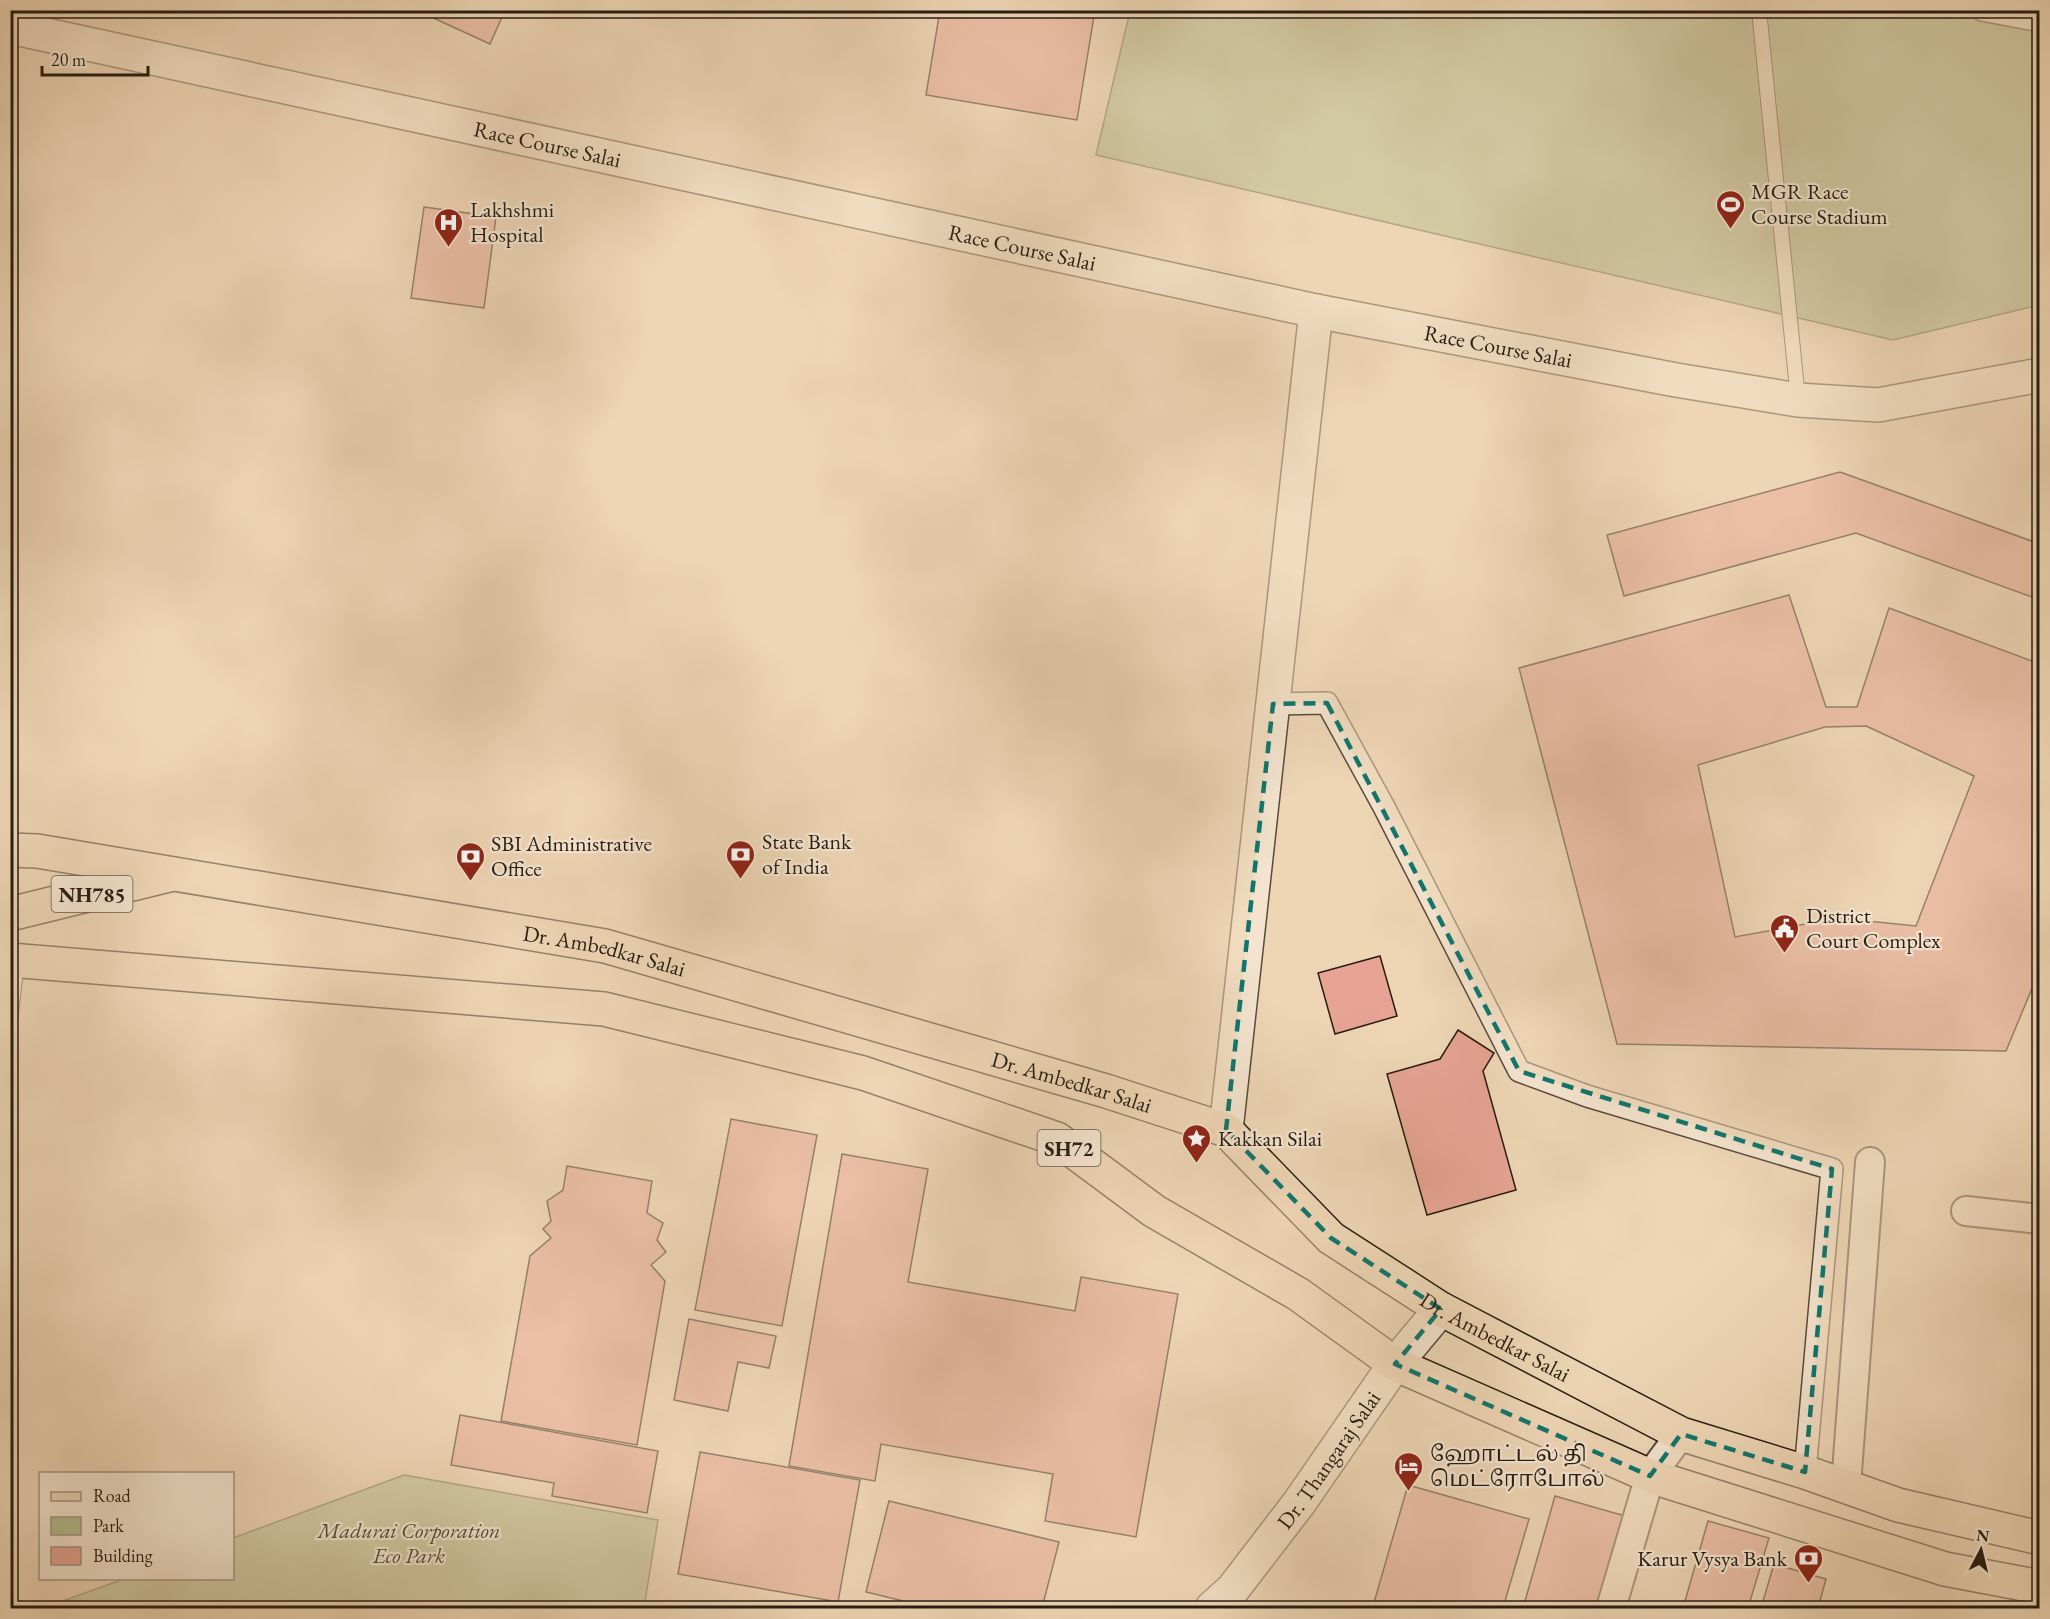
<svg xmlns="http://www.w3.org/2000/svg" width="2050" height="1619" font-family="'EB Garamond','Noto Serif Tamil',serif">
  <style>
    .green { fill: #b3bf92; stroke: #6d6e52; stroke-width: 1.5 }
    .building { fill: #e7a495; stroke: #271d13; stroke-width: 1.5; fill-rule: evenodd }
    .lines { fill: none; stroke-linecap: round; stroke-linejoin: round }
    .service-casing { stroke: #594b3c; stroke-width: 16 }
    .pedestrian-casing { stroke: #594b3c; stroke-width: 24 }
    .minor-casing { stroke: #594b3c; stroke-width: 32 }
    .tertiary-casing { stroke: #594b3c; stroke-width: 36 }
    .primary-casing { stroke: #271d13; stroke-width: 36 }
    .trunk-casing { stroke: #271d13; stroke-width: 36 }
    .service { stroke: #f4e4cf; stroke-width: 14 }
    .pedestrian { stroke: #f4e4cf; stroke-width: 21 }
    .minor { stroke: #f4e4cf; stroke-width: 28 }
    .tertiary { stroke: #f4e4cf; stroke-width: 33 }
    .primary { stroke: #eed6b5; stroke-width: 33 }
    .trunk { stroke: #eed6b5; stroke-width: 33 }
    .marked { fill: none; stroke: #0f766e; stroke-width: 4.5; stroke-dasharray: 12 8; stroke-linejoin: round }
    .labels { text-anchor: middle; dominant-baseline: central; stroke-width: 4.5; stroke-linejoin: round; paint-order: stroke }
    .shield { fill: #f4e4cf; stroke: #64594b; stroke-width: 1.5 }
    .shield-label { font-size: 21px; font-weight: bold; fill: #271d13 }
    .street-label { font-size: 22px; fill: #271d13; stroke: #f4e4cf }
    .poi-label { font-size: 22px; fill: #271d13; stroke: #f4e4cf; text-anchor: start }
    .park-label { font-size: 22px; font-style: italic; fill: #514e39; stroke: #f4e4cf }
  </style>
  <rect width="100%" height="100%" fill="#eed6b5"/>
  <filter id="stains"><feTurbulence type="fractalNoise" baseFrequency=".00333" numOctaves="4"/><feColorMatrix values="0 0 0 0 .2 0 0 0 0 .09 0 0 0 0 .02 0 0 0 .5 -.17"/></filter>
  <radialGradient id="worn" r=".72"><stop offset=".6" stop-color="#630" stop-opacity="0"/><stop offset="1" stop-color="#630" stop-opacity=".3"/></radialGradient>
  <g class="green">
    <polygon points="1130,11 2039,11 2039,305 1893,340 1096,155"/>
    <polygon points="404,1475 658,1520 644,1608 43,1608 124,1579 232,1578 233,1538"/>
  </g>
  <g class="building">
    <polygon points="416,10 505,10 490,44"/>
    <polygon points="940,10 1095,10 1077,120 926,95"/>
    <polygon points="424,207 496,217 484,308 411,298"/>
    <polygon points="1840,472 2040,544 2040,600 1856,533 1624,596 1607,535"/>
    <path d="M 1789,595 L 1826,707 L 1857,707 L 1889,608 L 2040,664 L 2040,969 L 2006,1051 L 1617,1044 L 1519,668 ZM 1866,726 L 1974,776 L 1916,926 L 1838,918 L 1735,937 L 1698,765 L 1825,727 Z"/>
    <polygon points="1380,956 1397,1016 1335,1034 1318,973"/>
    <polygon points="1458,1030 1494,1053 1483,1071 1516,1190 1427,1215 1387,1074 1440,1059"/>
    <polygon points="731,1119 817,1135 782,1326 695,1310"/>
    <polygon points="842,1154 928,1169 908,1282 1075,1311 1081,1277 1178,1294 1136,1537 1045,1521 1053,1474 881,1444 875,1481 789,1466"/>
    <polygon points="567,1166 652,1181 647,1213 663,1223 657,1240 666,1252 651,1265 665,1281 637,1445 501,1421 530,1256 551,1238 543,1229 551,1221 547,1201 563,1190"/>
    <polygon points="689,1319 776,1336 769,1368 738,1362 728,1411 674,1400"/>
    <polygon points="460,1415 658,1451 647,1513 552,1496 554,1483 451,1465"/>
    <polygon points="700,1452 860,1480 838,1602 678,1574"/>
    <polygon points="1408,1485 1529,1519 1503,1608 1380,1608 1373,1606"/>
    <polygon points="1555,1496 1625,1516 1599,1608 1523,1608"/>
    <polygon points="889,1501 1059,1542 1042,1608 932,1608 866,1592"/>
    <polygon points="1708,1521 1769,1538 1748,1608 1683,1608"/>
    <polygon points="1774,1564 1826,1579 1818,1608 1761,1608"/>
  </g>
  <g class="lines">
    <defs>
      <g id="service">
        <polyline points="1759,10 1798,399"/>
        <polyline points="10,1022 17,961"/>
      </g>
      <g id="pedestrian">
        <polyline points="1982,10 2040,21"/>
        <polyline points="1273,704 1327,703 1384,807 1519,1071 1587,1096 1832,1169 1805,1472"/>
      </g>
      <g id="minor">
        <polyline points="1966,1211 2040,1219"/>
        <polyline points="1846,1486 1870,1162"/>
        <polyline points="1611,1608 1650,1476 1681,1434"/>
      </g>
      <g id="tertiary">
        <path id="s1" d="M 10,27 L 1316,311 L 1676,380 L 1798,400 L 1878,405 L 2040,375"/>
        <polyline points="1226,1130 1316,311"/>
        <path id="s2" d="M 1212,1608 L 1233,1589 L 1299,1503 L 1395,1364 L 1441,1309"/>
      </g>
      <g id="primary">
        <path id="s3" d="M 10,850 L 37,851 L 605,946 L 1106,1091 L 1226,1130 L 1331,1238 L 1441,1309 L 1681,1434 L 1805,1472 L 1898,1505 L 2040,1538"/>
        <polyline points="10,960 604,1009 863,1073 1057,1139 1154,1211 1298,1294 1395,1364 1650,1476 1945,1569 2040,1587"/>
      </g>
      <polyline id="trunk" points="10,914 173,874"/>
    </defs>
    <use href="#service" class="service-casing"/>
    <use href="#pedestrian" class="pedestrian-casing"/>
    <use href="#minor" class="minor-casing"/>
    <use href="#tertiary" class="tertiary-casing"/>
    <use href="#primary" class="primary-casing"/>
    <use href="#trunk" class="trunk-casing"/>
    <use href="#service" class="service"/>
    <use href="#pedestrian" class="pedestrian"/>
    <use href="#minor" class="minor"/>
    <use href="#tertiary" class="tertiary"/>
    <use href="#primary" class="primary"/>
    <use href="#trunk" class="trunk"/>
  </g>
  <path d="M0 0H2050V1619H0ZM 1327,703 L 1519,1071 L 1832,1169 L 1805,1472 L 1681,1434 L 1650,1476 L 1395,1364 L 1441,1309 L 1331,1238 L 1226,1130 L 1273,704 Z" fill="#eed6b5" fill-opacity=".55" fill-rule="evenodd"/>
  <path class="marked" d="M 1327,703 L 1519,1071 L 1832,1169 L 1805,1472 L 1681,1434 L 1650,1476 L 1395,1364 L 1441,1309 L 1331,1238 L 1226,1130 L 1273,704 Z"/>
  <defs>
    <symbol id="stadium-pin" viewBox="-11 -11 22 30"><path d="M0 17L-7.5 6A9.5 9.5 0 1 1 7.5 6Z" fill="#8f2418" stroke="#f4e4cf"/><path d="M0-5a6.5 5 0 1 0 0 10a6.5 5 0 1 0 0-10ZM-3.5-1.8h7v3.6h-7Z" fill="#fff"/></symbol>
    <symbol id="hospital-pin" viewBox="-11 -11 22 30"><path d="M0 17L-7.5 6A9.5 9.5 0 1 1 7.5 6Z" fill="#8f2418" stroke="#f4e4cf"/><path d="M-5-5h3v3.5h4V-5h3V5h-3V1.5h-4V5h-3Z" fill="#fff"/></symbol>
    <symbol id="bank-pin" viewBox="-11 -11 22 30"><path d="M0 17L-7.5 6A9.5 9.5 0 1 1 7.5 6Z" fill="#8f2418" stroke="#f4e4cf"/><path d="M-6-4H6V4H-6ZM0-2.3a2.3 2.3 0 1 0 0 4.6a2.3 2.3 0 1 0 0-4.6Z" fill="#fff"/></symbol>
    <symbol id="civic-pin" viewBox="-11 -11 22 30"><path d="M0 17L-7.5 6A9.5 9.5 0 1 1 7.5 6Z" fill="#8f2418" stroke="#f4e4cf"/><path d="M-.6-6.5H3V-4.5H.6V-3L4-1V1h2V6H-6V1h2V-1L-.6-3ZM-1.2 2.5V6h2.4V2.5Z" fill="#fff"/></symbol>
    <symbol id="sight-pin" viewBox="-11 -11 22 30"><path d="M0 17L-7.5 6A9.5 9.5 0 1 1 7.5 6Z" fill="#8f2418" stroke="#f4e4cf"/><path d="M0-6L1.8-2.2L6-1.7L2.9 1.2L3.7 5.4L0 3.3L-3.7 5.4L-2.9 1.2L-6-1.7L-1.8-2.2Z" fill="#fff"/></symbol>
    <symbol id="hotel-pin" viewBox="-11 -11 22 30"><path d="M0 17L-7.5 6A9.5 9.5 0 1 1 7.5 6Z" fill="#8f2418" stroke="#f4e4cf"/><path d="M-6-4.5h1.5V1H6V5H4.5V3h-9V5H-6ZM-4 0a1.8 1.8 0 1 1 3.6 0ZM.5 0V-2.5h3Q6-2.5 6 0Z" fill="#fff"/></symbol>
  </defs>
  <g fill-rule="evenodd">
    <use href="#stadium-pin" x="1714" y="188" width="33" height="45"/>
    <use href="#hospital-pin" x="432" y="206" width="33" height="45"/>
    <use href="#bank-pin" x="724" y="838" width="33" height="45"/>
    <use href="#bank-pin" x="454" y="840" width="33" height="45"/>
    <use href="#civic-pin" x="1768" y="912" width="33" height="45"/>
    <use href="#sight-pin" x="1180" y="1122" width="33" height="45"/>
    <use href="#hotel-pin" x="1392" y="1450" width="33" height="45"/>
    <use href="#bank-pin" x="1792" y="1542" width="33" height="45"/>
  </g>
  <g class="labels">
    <g class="shield">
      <rect x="51.5" y="876" width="81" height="36" rx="4.5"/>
      <rect x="1037.5" y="1130" width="63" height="36" rx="4.5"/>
    </g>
    <g class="shield-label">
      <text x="92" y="894">NH785</text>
      <text x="1069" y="1148">SH72</text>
    </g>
    <g class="street-label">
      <text stroke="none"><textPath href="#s1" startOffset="550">Race Course Salai</textPath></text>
      <text stroke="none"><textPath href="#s1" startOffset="1036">Race Course Salai</textPath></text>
      <text stroke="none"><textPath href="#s1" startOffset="1522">Race Course Salai</textPath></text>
      <text stroke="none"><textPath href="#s3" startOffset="603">Dr. Ambedkar Salai</textPath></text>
      <text stroke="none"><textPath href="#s3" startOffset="1089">Dr. Ambedkar Salai</textPath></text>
      <text stroke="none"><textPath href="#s3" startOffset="1593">Dr. Ambedkar Salai</textPath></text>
      <text stroke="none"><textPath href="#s2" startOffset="189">Dr. Thangaraj Salai</textPath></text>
    </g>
    <g class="poi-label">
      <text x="1751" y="191">MGR Race<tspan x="1751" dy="25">Course Stadium</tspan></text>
      <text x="470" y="209">Lakhshmi<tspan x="470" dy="25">Hospital</tspan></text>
      <text x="762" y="841">State Bank<tspan x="762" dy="25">of India</tspan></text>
      <text x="491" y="843">SBI Administrative<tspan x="491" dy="25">Office</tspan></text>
      <text x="1806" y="915">District<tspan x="1806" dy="25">Court Complex</tspan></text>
      <text x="1218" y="1138">Kakkan Silai</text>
      <text x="1430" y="1453">ஹோட்டல் தி<tspan x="1430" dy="25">மெட்ரோபோல்</tspan></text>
      <text x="1787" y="1558" text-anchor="end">Karur Vysya Bank</text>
    </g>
    <g class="park-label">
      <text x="409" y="1530">Madurai Corporation<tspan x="409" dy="25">Eco Park</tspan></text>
    </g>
  </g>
  <rect width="2050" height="1619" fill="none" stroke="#eed6b5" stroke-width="36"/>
  <rect x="12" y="12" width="2026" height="1595" fill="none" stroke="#271d13" stroke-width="3"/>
  <rect x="18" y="18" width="2014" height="1583" fill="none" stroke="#271d13" stroke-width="1.5"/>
  <rect x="39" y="1472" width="195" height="108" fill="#f4e4cf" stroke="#a29484" stroke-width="1.5"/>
  <rect x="51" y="1492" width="30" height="9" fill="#eed6b5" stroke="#a29484" stroke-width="1.5"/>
  <text x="93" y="1502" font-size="18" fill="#271d13">Road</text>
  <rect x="51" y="1517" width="30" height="18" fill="#b3bf92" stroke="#a29484" stroke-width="1.5"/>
  <text x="93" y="1532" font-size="18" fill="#271d13">Park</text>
  <rect x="51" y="1547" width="30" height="18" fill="#e7a495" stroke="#a29484" stroke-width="1.5"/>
  <text x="93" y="1562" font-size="18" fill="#271d13">Building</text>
  <g transform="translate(1981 1550) rotate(7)" stroke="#f4e4cf" stroke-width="4.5" paint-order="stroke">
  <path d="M0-4.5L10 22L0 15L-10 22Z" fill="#271d13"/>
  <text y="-9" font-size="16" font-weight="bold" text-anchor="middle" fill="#271d13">N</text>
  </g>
  <path d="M42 66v9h106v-9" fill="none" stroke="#271d13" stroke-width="3"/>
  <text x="51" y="66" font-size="18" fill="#271d13" stroke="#f4e4cf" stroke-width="4.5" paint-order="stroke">20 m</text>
  <rect width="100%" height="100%" filter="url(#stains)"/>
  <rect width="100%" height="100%" fill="url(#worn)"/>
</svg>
